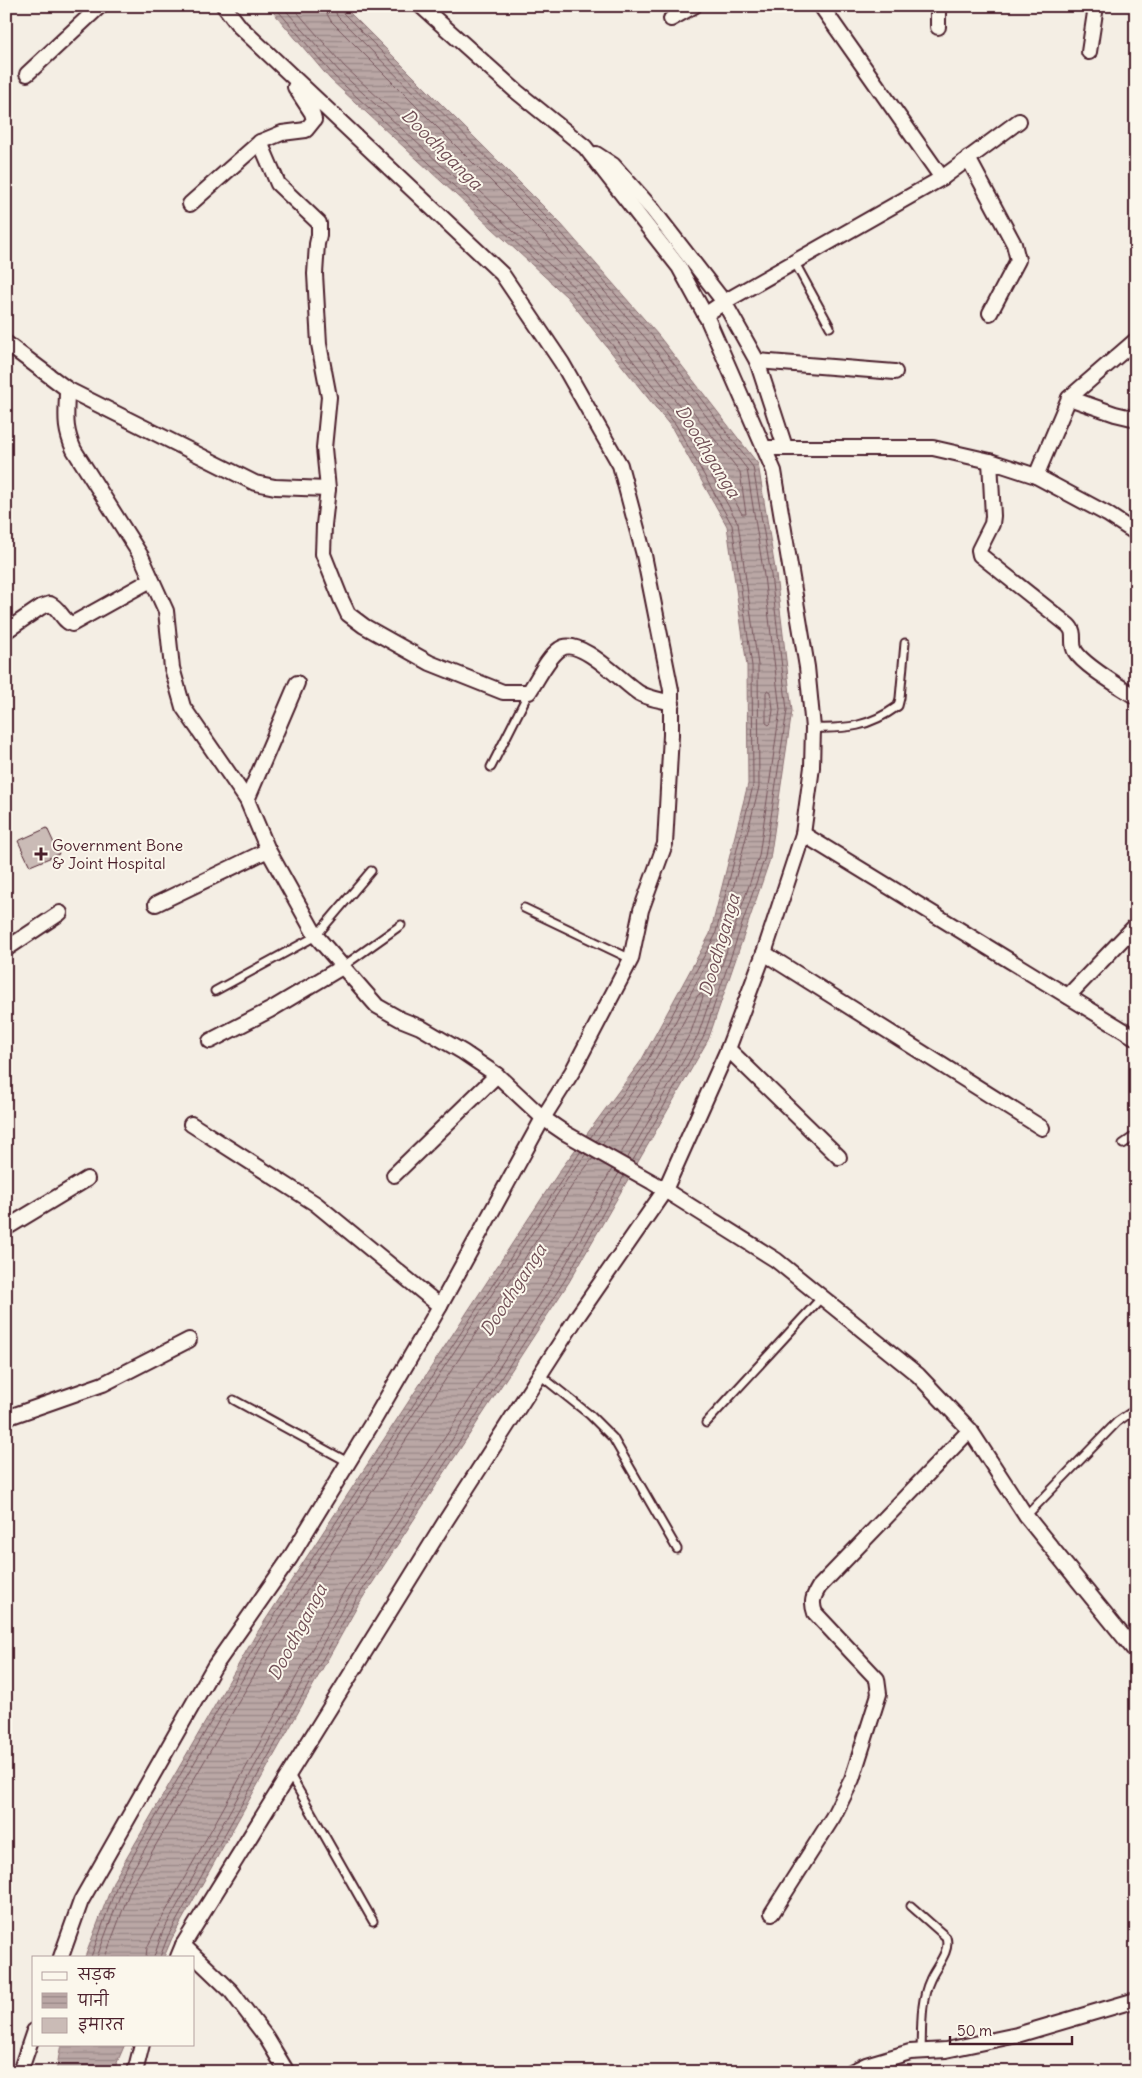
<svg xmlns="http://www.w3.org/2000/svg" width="1142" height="2078" font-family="Delius,'Playpen Sans Deva',sans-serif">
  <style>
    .water { fill: url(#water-rules); stroke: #8d7174 }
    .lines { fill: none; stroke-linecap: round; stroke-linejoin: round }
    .shore { stroke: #77555c; stroke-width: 1 }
    .building { fill: #cabbb6; stroke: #4a1f2b }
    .lane-casing { stroke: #4a1f2b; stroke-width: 11 }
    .street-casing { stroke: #4a1f2b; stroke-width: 18 }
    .lane { stroke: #fbf7ec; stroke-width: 7 }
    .street { stroke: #fbf7ec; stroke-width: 14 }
    .poi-dot { fill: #4a1f2b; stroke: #fbf7ec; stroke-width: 2 }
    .labels { text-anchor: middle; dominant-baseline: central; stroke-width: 4; stroke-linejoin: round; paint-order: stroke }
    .poi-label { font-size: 16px; fill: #4a1f2b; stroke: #fbf7ec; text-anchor: start }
    .water-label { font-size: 18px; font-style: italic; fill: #714f56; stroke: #fbf7ec }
  </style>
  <defs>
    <pattern id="water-rules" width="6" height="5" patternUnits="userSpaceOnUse" patternTransform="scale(1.25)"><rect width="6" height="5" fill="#baa7a5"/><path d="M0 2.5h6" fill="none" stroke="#998787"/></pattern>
  </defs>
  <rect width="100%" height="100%" fill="#f4eee4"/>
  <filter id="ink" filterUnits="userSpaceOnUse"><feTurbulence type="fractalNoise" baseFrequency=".02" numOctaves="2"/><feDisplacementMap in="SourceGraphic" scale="10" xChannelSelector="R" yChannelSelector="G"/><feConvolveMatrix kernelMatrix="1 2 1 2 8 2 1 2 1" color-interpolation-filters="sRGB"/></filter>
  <g filter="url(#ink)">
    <g class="water">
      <polygon points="268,6 343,6 561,224 658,335 758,464 776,575 792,711 770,859 708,1040 569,1282 358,1605 172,1938 164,1957 85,1957 114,1880 255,1636 561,1169 641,1061 710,934 748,784 747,666 727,526 672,428 567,297 330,79"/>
      <polygon points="61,2044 125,2044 113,2072 56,2072"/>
    </g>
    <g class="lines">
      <g class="shore">
        <polyline points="274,6 334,76 571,293 676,425 732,525 752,666 753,786 715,936 646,1063 590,1138"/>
        <polyline points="282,6 339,71 576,289 681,421 738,523 758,665 759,787 720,939 651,1067 596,1141"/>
        <polyline points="292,6 344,66 581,284 688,416 742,514 746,514 740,472 643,347 547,237 331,21 327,14 326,6"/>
        <polyline points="334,6 337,16 552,232 649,342 747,469 764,576 780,710 759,856 698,1035 627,1159"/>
        <polyline points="340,6 342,12 557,228 654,338 753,467 771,575 787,710 765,857 703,1038 632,1162"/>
        <polygon points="768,690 771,692 773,710 771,723 769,725 766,723 766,693"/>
        <polyline points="602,1145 657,1071 698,995 702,994 703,997 691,1032 620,1155"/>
        <polyline points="91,1957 118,1882 259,1639 581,1151"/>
        <polyline points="97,1957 124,1885 264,1642 570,1175 586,1154"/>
        <polyline points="105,1957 131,1888 271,1646 576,1180 593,1158"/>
        <polyline points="146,1957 147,1948 156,1929 342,1595 553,1272 612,1169"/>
        <polyline points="154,1957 162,1933 348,1599 559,1276 619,1173"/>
        <polyline points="160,1957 168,1936 354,1603 565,1280 624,1176"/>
      </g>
    </g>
    <polygon class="building" points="47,828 59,854 30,866 18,841"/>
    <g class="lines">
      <defs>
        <g id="lane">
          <polyline points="795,263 830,327"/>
          <path d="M 813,728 C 847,729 869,727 898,706 L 900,698 L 905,643"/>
          <polyline points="491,767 529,692"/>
          <polyline points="524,908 631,959"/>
          <polyline points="342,967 401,925"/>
          <polyline points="215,991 316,936 371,871"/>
          <polyline points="1123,1144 1136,1135"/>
          <polyline points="540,1375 590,1415 613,1438 677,1549"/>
          <polyline points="234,1400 348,1462"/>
          <polyline points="706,1423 822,1297"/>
          <polyline points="1026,1516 1117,1422 1136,1409"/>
          <polyline points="289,1773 373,1921"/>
          <path d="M 911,1906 L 946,1937 C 951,1952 935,1967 930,1980 C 920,2001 922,2029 921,2051"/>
        </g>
        <g id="street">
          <polyline points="821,6 942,178"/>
          <polyline points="671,19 694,6"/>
          <polyline points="938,27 938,6"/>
          <polyline points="1089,52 1096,6"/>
          <polyline points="27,74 100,6"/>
          <path d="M 260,142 L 278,184 L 319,223 L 319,235 L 317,244 L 315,274 L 319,344 L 329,397 L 324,448 L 328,489 L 324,525 L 323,554 L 341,599 L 348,614 L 364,626 L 430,663 L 503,692 L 529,692 C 538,679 547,658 560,649 C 579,635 623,683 639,693 C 649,699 662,700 672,703"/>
          <polyline points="596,154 613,165 652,209 724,302 757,361 895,372"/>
          <polyline points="968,158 1014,244 1018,260 990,313"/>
          <polyline points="190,204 260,142 282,133 306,130 314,120 312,113 295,87"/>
          <polyline points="705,315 724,302 942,178 1019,121"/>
          <path d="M 6,343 L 67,389 C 67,415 63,425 74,450 L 141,556 L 166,611 L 172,668 L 183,707 L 247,800 L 268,850 L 316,936 L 377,1006 L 400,1019 L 420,1027 L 463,1052 L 497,1075 L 543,1118 L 565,1133 L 652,1182 L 776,1260 L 918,1375 L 970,1430 L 1026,1516 L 1136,1652"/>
          <polyline points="757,361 785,447"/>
          <polyline points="67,389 255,483 275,487 328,489"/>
          <polyline points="1069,398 1115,414 1136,419"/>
          <polyline points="764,448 933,448 990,461 1036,476 1107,514 1136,533"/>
          <path d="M 990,461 L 993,516 L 992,524 L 979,550 L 980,555 L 1068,625 C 1077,633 1070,642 1075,651 C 1084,666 1121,687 1136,697"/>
          <polyline points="1036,476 1069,398 1136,340"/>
          <path d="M 6,631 L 41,607 L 50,604 C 60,608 62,621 72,624 L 151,580"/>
          <polyline points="247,800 297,683"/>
          <polyline points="803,834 1136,1038"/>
          <polyline points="156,904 268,850"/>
          <polyline points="6,949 60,913"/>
          <polyline points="764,953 1042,1128"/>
          <polyline points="1068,996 1136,925"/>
          <polyline points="210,1041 270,1010 342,967"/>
          <polyline points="728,1049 839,1157"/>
          <polyline points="191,1124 316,1204 440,1306"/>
          <polyline points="394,1175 497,1075"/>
          <polyline points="6,1228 87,1179"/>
          <polyline points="6,1418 103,1384 189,1340"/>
          <path d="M 772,1913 L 833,1817 L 852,1779 L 879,1694 L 877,1679 L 815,1613 C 811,1602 813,1597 819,1587 L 970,1430"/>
          <polyline points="183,1945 231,1991 266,2037 287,2072"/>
          <polyline points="61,1957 81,1901 214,1667 290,1558 374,1420 440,1306 543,1118 572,1072 631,959 641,910 665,844 671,735 671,690 644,555 620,465 562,363 502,274 240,27 224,6"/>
          <polyline points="178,1957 183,1945 445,1522 577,1317 665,1190 728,1049 764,953 803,834 812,767 813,728 807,667 774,471 708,320 679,267 585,147 517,92 421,6"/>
          <polyline points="20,2072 34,2031"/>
          <polyline points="135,2072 142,2044"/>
          <polyline points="851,2072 866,2065 910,2052 946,2050 1017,2035 1136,2000"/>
        </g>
      </defs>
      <use href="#lane" class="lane-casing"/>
      <use href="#street" class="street-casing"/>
      <use href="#lane" class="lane"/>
      <use href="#street" class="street"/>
    </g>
  </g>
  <path class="poi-dot" d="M38.5 846.5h5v5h5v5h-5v5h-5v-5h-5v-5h5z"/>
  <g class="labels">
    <g class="poi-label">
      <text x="52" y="845">Government Bone<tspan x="52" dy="18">&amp; Joint Hospital</tspan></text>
    </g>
    <g class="water-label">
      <text transform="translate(442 149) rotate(45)">Doodhganga</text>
      <text transform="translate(708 451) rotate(58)">Doodhganga</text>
      <text transform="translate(719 945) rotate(-74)">Doodhganga</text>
      <text transform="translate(513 1290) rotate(-57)">Doodhganga</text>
      <text transform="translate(297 1632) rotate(-62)">Doodhganga</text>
    </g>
  </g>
  <rect width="1142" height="2078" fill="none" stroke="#fbf7ec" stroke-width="25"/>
  <rect x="12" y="12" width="1117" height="2053" fill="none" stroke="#4a1f2b" stroke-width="2" filter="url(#ink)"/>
  <rect x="32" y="1956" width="162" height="90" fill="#fbf7ec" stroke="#b4a19f"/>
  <rect x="42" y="1972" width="25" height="8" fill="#fbf7ec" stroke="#b4a19f"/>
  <text x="78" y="1980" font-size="15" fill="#4a1f2b">सड़क</text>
  <rect x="42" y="1993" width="25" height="15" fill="url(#water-rules)" stroke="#b4a19f"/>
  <text x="78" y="2006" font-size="15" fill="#4a1f2b">पानी</text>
  <rect x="42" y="2018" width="25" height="15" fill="#cabbb6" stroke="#b4a19f"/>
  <text x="78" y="2030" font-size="15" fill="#4a1f2b">इमारत</text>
  <path d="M950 2036v8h122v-8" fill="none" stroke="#4a1f2b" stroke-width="2.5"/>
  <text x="957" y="2036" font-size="15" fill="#4a1f2b" stroke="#fbf7ec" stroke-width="4" paint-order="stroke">50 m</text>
</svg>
